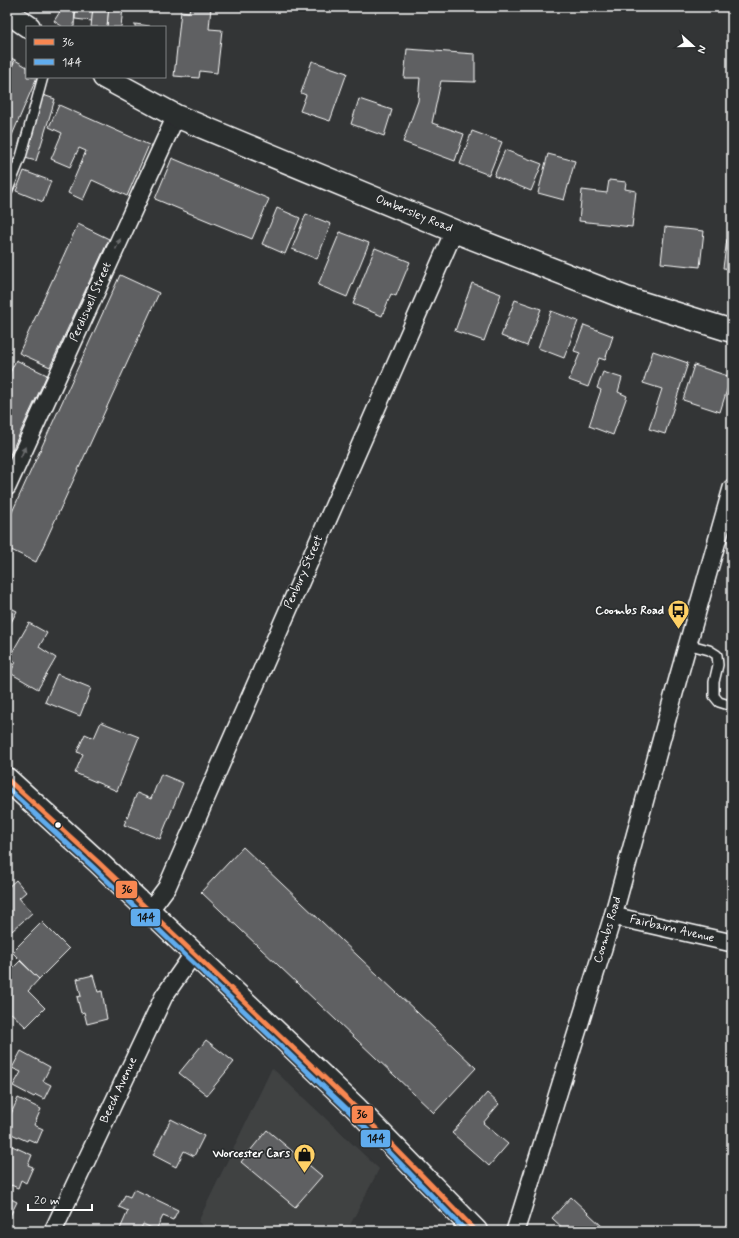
<svg xmlns="http://www.w3.org/2000/svg" width="739" height="1238" font-family="Mynerve,sans-serif">
  <style>
    .built { fill: #404243 }
    .building { fill: #5f6162; stroke: #fff }
    .lines { fill: none; stroke-linecap: round; stroke-linejoin: round }
    .lane-casing { stroke: #fff; stroke-width: 12 }
    .street-casing { stroke: #fff; stroke-width: 20 }
    .primary-casing { stroke: #fff; stroke-width: 25 }
    .lane { stroke: #2a2d2e; stroke-width: 9 }
    .street { stroke: #2a2d2e; stroke-width: 17 }
    .primary { stroke: #2a2d2e; stroke-width: 22 }
    .bus-1-casing { stroke: #2a2d2e; stroke-width: 8 }
    .bus-2-casing { stroke: #2a2d2e; stroke-width: 8 }
    .bus-1 { stroke: #f88751; stroke-width: 5 }
    .bus-2 { stroke: #60acee; stroke-width: 5 }
    .oneway { fill: #6a6c6d }
    .bus-dot { fill: #fff; stroke: #2a2d2e; stroke-width: 1.5 }
    .labels { text-anchor: middle; dominant-baseline: central; stroke-width: 3.5; stroke-linejoin: round; paint-order: stroke }
    .street-label { font-size: 12px; fill: #fff; stroke: #2a2d2e }
    .poi-label { font-size: 12px; font-weight: bold; fill: #fff; stroke: #2a2d2e; text-anchor: end }
    .line-badge { stroke: #2a2d2e; stroke-width: 1.5 }
    .pale-badge-label { font-size: 11px; text-anchor: middle; font-weight: bold; fill: #111 }
  </style>
  <rect width="100%" height="100%" fill="#333536"/>
  <filter id="ink" filterUnits="userSpaceOnUse"><feTurbulence type="fractalNoise" baseFrequency=".025" numOctaves="2"/><feDisplacementMap in="SourceGraphic" scale="8" xChannelSelector="R" yChannelSelector="G"/><feConvolveMatrix kernelMatrix="1 2 1 2 8 2 1 2 1" color-interpolation-filters="sRGB"/></filter>
  <g filter="url(#ink)">
    <polygon class="built" points="272,1068 379,1169 347,1231 211,1231 198,1222"/>
    <g class="building">
      <polygon points="63,7 75,7 74,27 63,27 54,21"/>
      <polygon points="76,7 93,7 92,21 75,19"/>
      <polygon points="93,7 109,7 107,27 91,27"/>
      <polygon points="109,7 123,7 121,27 107,27"/>
      <polygon points="190,7 211,7 209,29 222,30 217,73 200,71 199,78 174,76 181,11 189,12"/>
      <polygon points="135,24 150,26 150,27 135,27"/>
      <polygon points="407,49 475,54 475,82 441,81 432,123 464,134 455,161 403,142 418,101 420,78 404,78"/>
      <polygon points="7,56 15,60 7,77"/>
      <polygon points="15,60 27,67 27,77 37,77 7,147 7,77"/>
      <polygon points="312,61 347,73 330,121 300,111 306,95 301,93"/>
      <polygon points="43,95 55,99 36,161 25,158"/>
      <polygon points="359,99 392,110 384,136 351,124"/>
      <polygon points="59,105 149,145 127,196 92,180 83,200 68,193 86,151 79,148 70,167 51,159 62,133 49,127"/>
      <polygon points="472,131 502,142 489,175 460,164"/>
      <polygon points="7,150 16,164 7,188"/>
      <polygon points="505,150 542,164 531,191 494,176"/>
      <polygon points="548,154 575,161 564,200 538,193"/>
      <polygon points="172,158 269,199 252,239 155,199"/>
      <polygon points="24,171 51,181 43,202 16,191"/>
      <polygon points="609,180 626,182 625,189 636,191 632,227 579,221 582,190 607,193"/>
      <polygon points="277,208 300,218 285,254 262,244"/>
      <polygon points="306,214 331,224 317,259 292,249"/>
      <polygon points="78,224 109,239 50,367 19,353"/>
      <polygon points="665,227 704,231 700,267 661,263"/>
      <polygon points="340,232 369,243 347,297 318,285"/>
      <polygon points="727,239 732,239 732,269 723,268"/>
      <polygon points="375,248 410,262 396,296 391,294 382,316 353,304"/>
      <polygon points="120,275 159,293 36,562 7,548 7,523"/>
      <polygon points="472,283 501,294 484,341 455,331"/>
      <polygon points="515,300 541,309 527,346 501,336"/>
      <polygon points="551,311 578,321 564,358 538,348"/>
      <polygon points="584,325 613,336 605,360 599,358 588,387 569,380 580,353 574,351"/>
      <polygon points="653,351 688,363 665,434 649,429 662,389 643,383"/>
      <polygon points="16,360 47,375 7,461 7,379"/>
      <polygon points="694,365 731,377 720,412 683,400"/>
      <polygon points="603,372 622,378 618,392 627,396 613,435 589,426 601,390 597,388"/>
      <polygon points="7,606 17,611 7,630"/>
      <polygon points="29,623 47,633 39,647 56,658 38,689 10,673 16,662 9,658"/>
      <polygon points="57,674 91,688 80,716 45,702"/>
      <polygon points="101,722 139,737 117,791 75,773 83,754 77,752 85,734 94,738"/>
      <polygon points="161,774 183,783 160,839 124,825 137,793 151,799"/>
      <polygon points="243,847 476,1068 434,1113 201,892"/>
      <polygon points="16,880 26,892 19,898 32,913 12,931 7,924 7,888"/>
      <polygon points="42,922 69,949 39,979 12,952"/>
      <polygon points="20,961 39,979 28,991 45,1008 26,1027 7,1009 7,970 9,972"/>
      <polygon points="93,975 98,992 102,991 107,1019 87,1024 84,1012 81,1013 77,997 81,996 77,979"/>
      <polygon points="206,1040 234,1062 207,1095 179,1073"/>
      <polygon points="21,1051 50,1067 43,1081 51,1085 44,1099 36,1095 34,1097 13,1086 21,1072 12,1068"/>
      <polygon points="487,1093 499,1104 483,1123 508,1144 489,1166 452,1133"/>
      <polygon points="18,1098 41,1109 34,1125 43,1129 37,1143 28,1139 27,1141 7,1132 7,1114 10,1116"/>
      <polygon points="171,1119 204,1136 194,1156 184,1151 176,1167 153,1155"/>
      <polygon points="267,1130 322,1176 295,1207 241,1162"/>
      <polygon points="10,1145 32,1155 28,1165 33,1167 26,1183 21,1180 18,1188 11,1185 8,1192 7,1152"/>
      <polygon points="134,1189 178,1210 173,1220 163,1216 156,1230 143,1224 140,1231 124,1231 120,1229 128,1211 119,1207 125,1195 130,1197"/>
      <polygon points="7,1197 17,1202 7,1222"/>
      <polygon points="571,1197 604,1228 601,1231 566,1231 552,1218"/>
    </g>
    <g class="lines">
      <defs>
        <g id="lane">
          <polyline points="7,192 21,157 43,77"/>
          <polyline points="687,644 709,650 717,655 718,665 714,682 714,696 719,702 732,706"/>
        </g>
        <g id="street">
          <polyline points="7,487 176,116"/>
          <polyline points="149,911 167,887 454,231"/>
          <polyline points="613,916 732,943"/>
          <polyline points="53,1231 164,996 194,953"/>
          <polyline points="515,1231 520,1216 613,916 679,675 732,488"/>
        </g>
        <g id="primary">
          <polyline points="7,12 29,27"/>
          <polyline points="104,77 176,116 454,231 626,298 732,331"/>
          <polyline points="7,779 99,863 355,1107 476,1231"/>
        </g>
      </defs>
      <use href="#lane" class="lane-casing"/>
      <use href="#street" class="street-casing"/>
      <use href="#primary" class="primary-casing"/>
      <use href="#lane" class="lane"/>
      <use href="#street" class="street"/>
      <use href="#primary" class="primary"/>
      <defs>
        <polyline id="bus-1" points="7,779 99,863 355,1107 476,1231"/>
        <polyline id="bus-2" points="7,788 94,868 350,1112 466,1231"/>
      </defs>
      <use href="#bus-1" class="bus-1-casing"/>
      <use href="#bus-2" class="bus-2-casing"/>
      <use href="#bus-1" class="bus-1"/>
      <use href="#bus-2" class="bus-2"/>
    </g>
    <defs><path id="oneway-solid" d="M-6-.8H1V-3.2L6.5 0L1 3.2V.8H-6Z"/></defs>
    <g class="oneway">
      <use href="#oneway-solid" transform="translate(118 244) rotate(-66)"/>
      <use href="#oneway-solid" transform="translate(23 452) rotate(-66)"/>
    </g>
  </g>
  <defs>
    <symbol id="bus-pin" viewBox="-11 -11 22 30"><path d="M0 17L-7.5 6A9.5 9.5 0 1 1 7.5 6Z" fill="#ffd166" stroke="#2a2d2e"/><path d="M-5-6H5V4H4V6H2V4H-2V6H-4V4H-5ZM-3.5-4V0h7V-4ZM-3.5 1.2v1.5H-2V1.2ZM2 1.2v1.5H3.5V1.2Z" fill="#111"/></symbol>
    <symbol id="shop-pin" viewBox="-11 -11 22 30"><path d="M0 17L-7.5 6A9.5 9.5 0 1 1 7.5 6Z" fill="#ffd166" stroke="#2a2d2e"/><path d="M-5-2.5h2.3a2.7 3.5 0 0 1 5.4 0H5L5.5 6h-11ZM-1.5-2.5h3a1.5 2.3 0 0 0-3 0Z" fill="#111"/></symbol>
  </defs>
  <g fill-rule="evenodd">
    <use href="#bus-pin" x="666" y="598" width="25" height="34"/>
    <use href="#shop-pin" x="292" y="1142" width="25" height="34"/>
  </g>
  <circle class="bus-dot" cx="58" cy="825" r="3.5"/>
  <g class="labels">
    <g class="street-label">
      <text transform="translate(414 214) rotate(22)">Ombersley Road</text>
      <text transform="translate(91 302) rotate(-66)">Perdiswell Street</text>
      <text transform="translate(304 572) rotate(-66)">Penbury Street</text>
      <text transform="translate(672 929) rotate(13)">Fairbairn Avenue</text>
      <text transform="translate(608 930) rotate(-73)">Coombs Road</text>
      <text transform="translate(119 1090) rotate(-65)">Beech Avenue</text>
    </g>
    <g class="poi-label">
      <text x="664" y="611">Coombs Road</text>
      <text x="290" y="1154">Worcester Cars</text>
    </g>
  </g>
  <g class="line-badge">
    <rect x="115" y="880" width="23" height="19" rx="4" fill="#f88751"/>
    <rect x="130" y="908" width="31" height="19" rx="4" fill="#60acee"/>
    <rect x="351" y="1105" width="23" height="19" rx="4" fill="#f88751"/>
    <rect x="360" y="1129" width="31" height="19" rx="4" fill="#60acee"/>
  </g>
  <g class="pale-badge-label">
    <text x="127" y="893">36</text>
    <text x="146" y="921">144</text>
    <text x="362" y="1118">36</text>
    <text x="376" y="1142">144</text>
  </g>
  <rect width="739" height="1238" fill="none" stroke="#2a2d2e" stroke-width="24"/>
  <rect x="12" y="12" width="715" height="1214" fill="none" stroke="#fff" stroke-width="1.5" filter="url(#ink)"/>
  <rect x="26" y="26" width="140" height="52" fill="#2a2d2e" stroke="#7f8182"/>
  <rect x="34" y="39" width="20" height="6" fill="#f88751" stroke="#7f8182"/>
  <text x="62" y="46" font-size="12" fill="#ffffff">36</text>
  <rect x="34" y="59" width="20" height="6" fill="#60acee" stroke="#7f8182"/>
  <text x="62" y="66" font-size="12" fill="#ffffff">144</text>
  <g transform="translate(693 46) rotate(111)" stroke="#2a2d2e" stroke-width="3" paint-order="stroke">
  <path d="M0-3L7 15L0 10L-7 15Z" fill="#ffffff"/>
  <text y="-6" font-size="11" font-weight="bold" text-anchor="middle" fill="#ffffff">N</text>
  </g>
  <path d="M28 1204v6h64v-6" fill="none" stroke="#ffffff" stroke-width="2"/>
  <text x="34" y="1204" font-size="12" fill="#ffffff" stroke="#2a2d2e" stroke-width="3" paint-order="stroke">20 m</text>
</svg>
